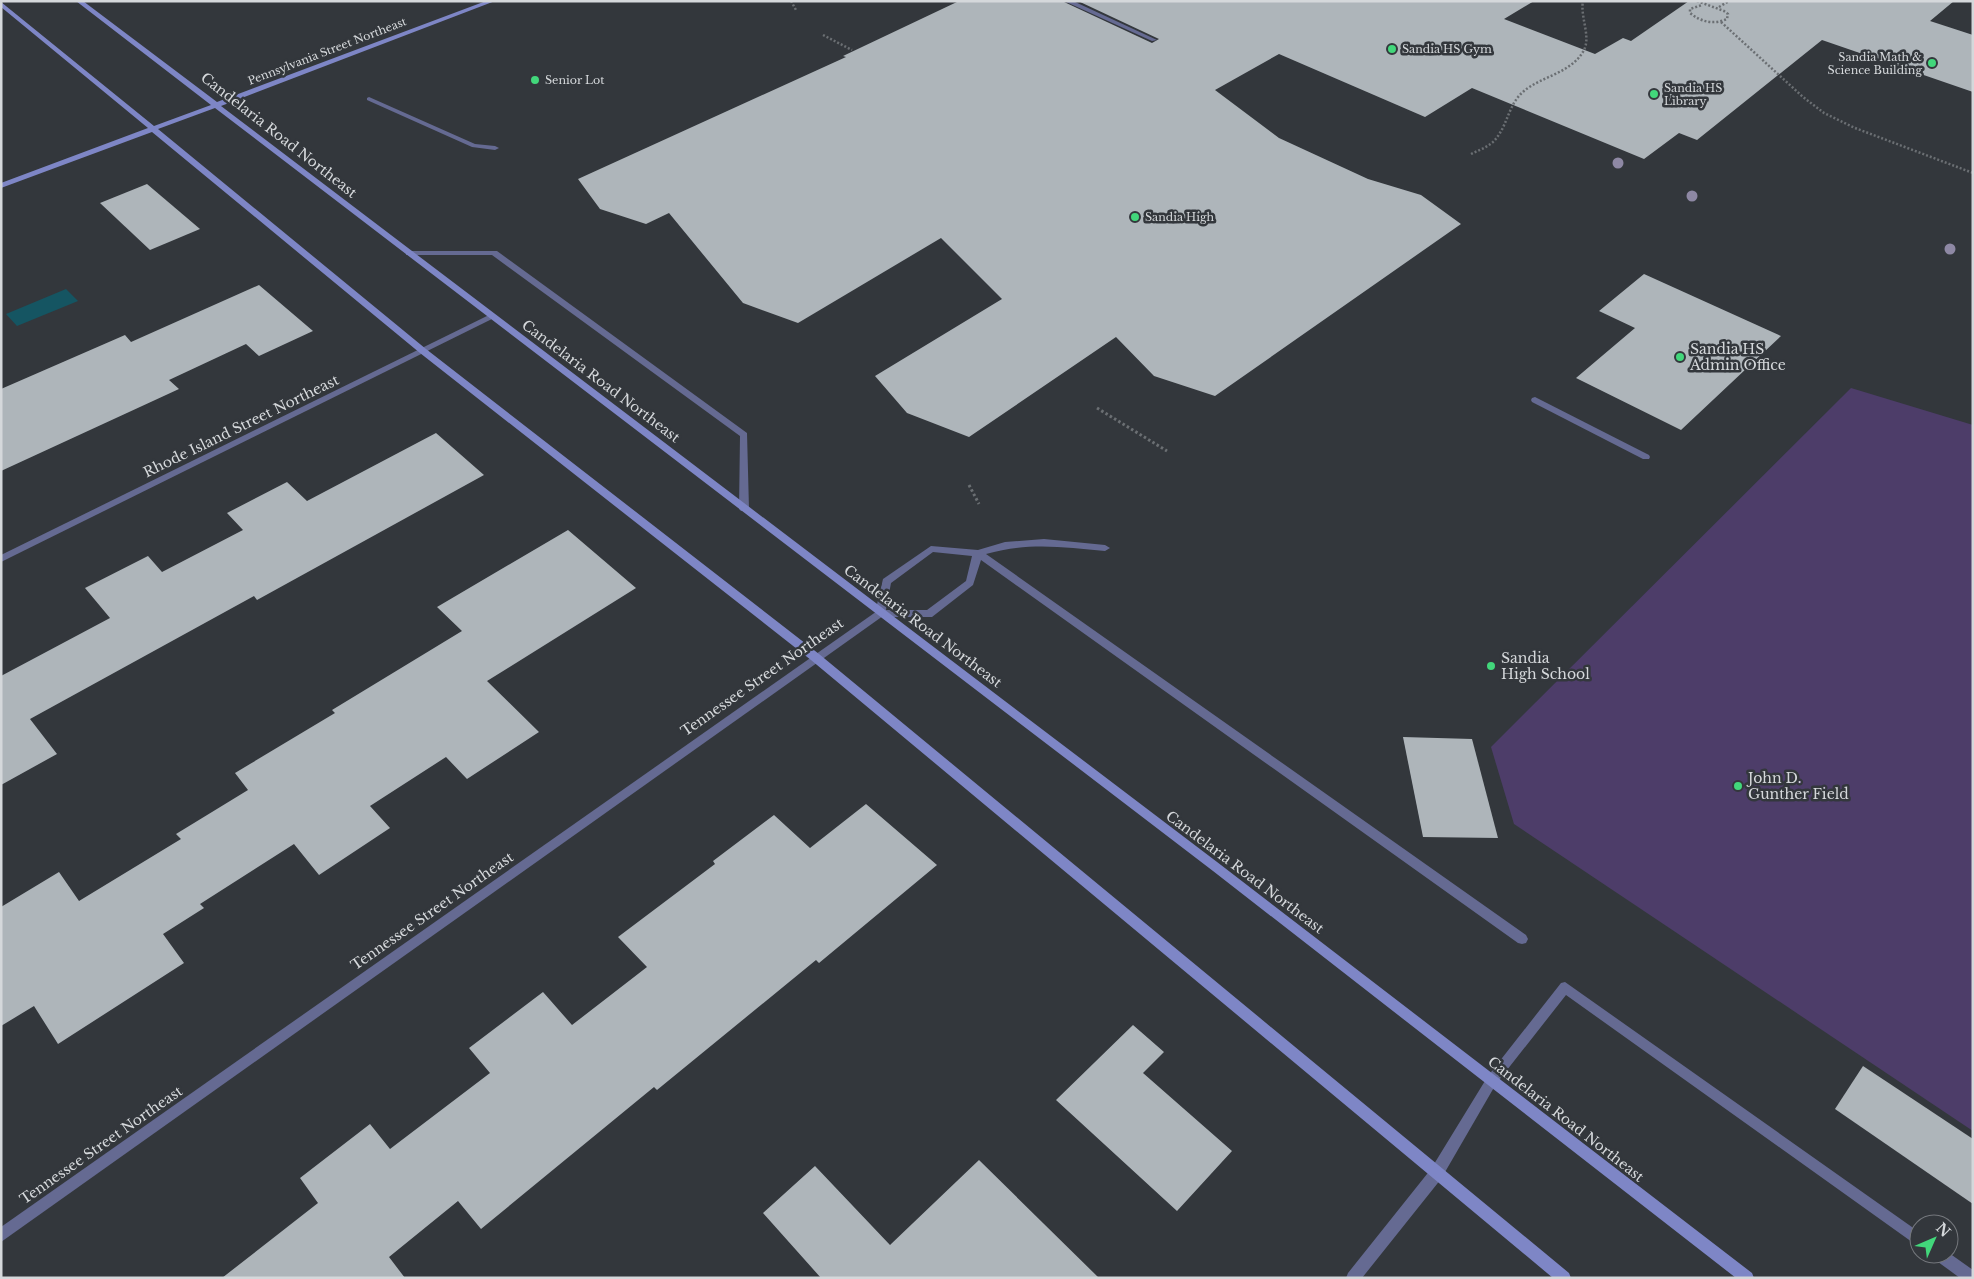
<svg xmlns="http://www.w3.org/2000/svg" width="1974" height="1279" font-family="'Libre Baskerville',serif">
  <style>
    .green { fill: #4d3d69 }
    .water { fill: #155562 }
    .building { fill: #aeb5ba }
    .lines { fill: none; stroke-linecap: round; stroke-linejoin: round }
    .path-far1 { stroke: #6b6f73; stroke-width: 2.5; stroke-dasharray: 2 2; stroke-linecap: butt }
    .path { stroke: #6b6f73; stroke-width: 3; stroke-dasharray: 2.5 2.5; stroke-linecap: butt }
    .lane { fill: #656a92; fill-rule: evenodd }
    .street { fill: #656a92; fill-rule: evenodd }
    .secondary { fill: #7e86c6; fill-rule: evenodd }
    .tree { fill: #8e88a4 }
    .poi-dot { fill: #42d77b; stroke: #33373c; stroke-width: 2 }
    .labels { text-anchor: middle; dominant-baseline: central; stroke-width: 5; stroke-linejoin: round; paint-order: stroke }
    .far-poi-label { font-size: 11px; fill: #d5d8db; stroke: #33373c; text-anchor: start }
    .far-street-label { font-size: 11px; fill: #d5d8db; stroke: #33373c }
    .street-label { font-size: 14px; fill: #d5d8db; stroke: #33373c }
    .poi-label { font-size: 14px; fill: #d5d8db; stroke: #33373c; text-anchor: start }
  </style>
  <rect width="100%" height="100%" fill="#33373c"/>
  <polygon class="green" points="1851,388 1973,425 1973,1131 1514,824 1491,747"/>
  <polygon class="water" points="66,289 78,301 17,326 6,314"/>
  <g class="building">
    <polygon points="959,1 1062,1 1152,43 1159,39 1078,1 1534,1 1504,19 1595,54 1623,38 1631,41 1689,1 1954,1 1930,21 1973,35 1973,92 1822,40 1697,140 1679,133 1644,159 1472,88 1425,117 1279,54 1215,90 1279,138 1368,179 1421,195 1461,224 1215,396 1154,376 1116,337 969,437 907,413 875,376 1002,299 941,238 798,323 743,303 669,213 646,224 600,209 578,179 846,57 843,56"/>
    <polygon points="147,184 200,229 150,250 100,203"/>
    <polygon points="1644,274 1781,336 1681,430 1576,378 1635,328 1599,311"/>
    <polygon points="259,285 313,331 259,356 246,344 169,380 179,389 1,471 1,389 125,335 131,342"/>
    <polygon points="436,433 484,475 257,600 254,596 30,719 57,754 1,785 1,676 110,618 85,588 148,556 162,572 243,530 227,513 287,482 307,501"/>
    <polygon points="568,530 636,588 487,681 539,732 467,779 446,757 370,806 390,828 319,875 294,844 200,904 204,908 163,934 184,963 58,1044 34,1006 1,1026 1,907 59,872 79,901 181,839 176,834 248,790 235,773 335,713 332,710 462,631 437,607"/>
    <polygon points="1403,737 1472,739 1498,838 1423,837"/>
    <polygon points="866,804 937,865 819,963 816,960 657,1090 654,1087 481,1229 458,1201 389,1257 405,1278 222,1278 318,1203 300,1178 370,1124 390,1149 490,1073 469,1048 543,992 572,1025 647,967 618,937 715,864 713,861 774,815 810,848"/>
    <polygon points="1133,1025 1164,1052 1143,1073 1232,1151 1177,1211 1056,1100"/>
    <polygon points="1863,1066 1973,1139 1973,1204 1835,1109"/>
    <polygon points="979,1160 1099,1278 821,1278 763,1213 815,1166 890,1245"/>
  </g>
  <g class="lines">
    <g class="path-far1">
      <polyline points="791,1 796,10"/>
      <path d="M 1697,1 L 1724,11 L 1728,14 L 1727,19 C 1714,25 1701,22 1690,13 L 1690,9 L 1702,5"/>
      <polyline points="1719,7 1729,1"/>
      <polyline points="1721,22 1803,97 1824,113 1855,128 1973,173"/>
      <polyline points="823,35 852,50"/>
      <path d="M 1471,154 C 1479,150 1488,147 1494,141 C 1508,126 1508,104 1524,91 C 1542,76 1572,73 1584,50 C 1591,36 1580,17 1583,1"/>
    </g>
    <g class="path">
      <polyline points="1097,408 1167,451"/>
      <polyline points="969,485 979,504"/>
    </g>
    <g class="lane">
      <polygon points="1064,1 1073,1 1157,40 1152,41"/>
      <polygon points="369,97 475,144 495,146 499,148 495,150 472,147 367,100 367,98"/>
      <polygon points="1535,397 1649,455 1650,457 1649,459 1643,459 1532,402 1531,400 1532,398"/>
      <path d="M 1044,539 L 1105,545 L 1110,548 L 1105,551 C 1064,547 1027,542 986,554 L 1526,935 L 1528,939 L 1526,943 L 1522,944 L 1518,943 L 981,560 L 973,585 L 932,617 L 880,617 L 875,613 L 883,579 L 931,546 L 978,550 L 1005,542 ZM 933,552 L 972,556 L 966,581 L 927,610 L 886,610 L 891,583 Z"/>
      <polygon points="1565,982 1919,1232 1919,1247 1566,995 1496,1084 1492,1086 1488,1084 1486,1080 1488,1076 1561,983"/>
      <polygon points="1949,1253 1973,1270 1973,1278 1960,1278 1934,1259 1932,1254"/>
    </g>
    <g class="street">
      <polygon points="406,251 497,251 747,433 749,509 747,511 741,511 739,509 740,436 492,255 406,255"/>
      <polygon points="489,315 492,315 496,317 1,562 1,555"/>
      <polygon points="880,609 883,610 885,613 883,616 1,1242 1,1227"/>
      <polygon points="1492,1074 1496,1076 1498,1080 1496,1084 1441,1179 1362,1278 1346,1278 1348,1273 1431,1169 1488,1076"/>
    </g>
    <polygon class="secondary" points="76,1 83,1 217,102 486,1 495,1 221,106 1221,865 1752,1273 1754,1278 1736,1278 1213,871 215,108 158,129 426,349 819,654 1569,1273 1571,1278 1553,1278 811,660 420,353 152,132 1,188 1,183 148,128 1,7 1,2 154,126 211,105"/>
  </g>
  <g class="tree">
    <circle cx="1618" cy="163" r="5.5"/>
    <circle cx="1692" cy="196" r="5.5"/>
    <circle cx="1950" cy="249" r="5.5"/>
  </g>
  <g class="poi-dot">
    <circle cx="1392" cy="49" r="5"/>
    <circle cx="1932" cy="63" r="5"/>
    <circle cx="535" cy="80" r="5"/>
    <circle cx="1654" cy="94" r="5"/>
    <circle cx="1135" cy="217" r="5"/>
    <circle cx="1680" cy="357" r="5"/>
    <circle cx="1491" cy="666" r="5"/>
    <circle cx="1738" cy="786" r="5"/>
  </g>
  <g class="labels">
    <g class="far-poi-label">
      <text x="1402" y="49">Sandia HS Gym</text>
      <text x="1922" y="57" text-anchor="end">Sandia Math &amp;<tspan x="1922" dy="13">Science Building</tspan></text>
      <text x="545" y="80">Senior Lot</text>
      <text x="1664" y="88">Sandia HS<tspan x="1664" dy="13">Library</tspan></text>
      <text x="1145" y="217">Sandia High</text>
    </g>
    <g class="far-street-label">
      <text transform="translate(327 51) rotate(-21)">Pennsylvania Street Northeast</text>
    </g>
    <g class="street-label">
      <text transform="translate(279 135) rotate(38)">Candelaria Road Northeast</text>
      <text transform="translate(601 381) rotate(37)">Candelaria Road Northeast</text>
      <text transform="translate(241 426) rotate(-26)">Rhode Island Street Northeast</text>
      <text transform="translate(923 626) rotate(37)">Candelaria Road Northeast</text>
      <text transform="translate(762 677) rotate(-35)">Tennessee Street Northeast</text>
      <text transform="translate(1245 872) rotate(37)">Candelaria Road Northeast</text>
      <text transform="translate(432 911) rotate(-35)">Tennessee Street Northeast</text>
      <text transform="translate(1566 1119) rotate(38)">Candelaria Road Northeast</text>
      <text transform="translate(101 1145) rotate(-35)">Tennessee Street Northeast</text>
    </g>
    <g class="poi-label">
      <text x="1690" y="349">Sandia HS<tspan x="1690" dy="16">Admin Office</tspan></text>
      <text x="1501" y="658">Sandia<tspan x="1501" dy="16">High School</tspan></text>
      <text x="1748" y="778">John D.<tspan x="1748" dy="16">Gunther Field</tspan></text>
    </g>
  </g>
  <rect width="1974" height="1279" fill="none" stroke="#d5d8db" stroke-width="5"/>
  <g transform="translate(1934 1239) rotate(45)"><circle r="24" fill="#33373c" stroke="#74777c"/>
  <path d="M0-4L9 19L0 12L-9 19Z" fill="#42d77b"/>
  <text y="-8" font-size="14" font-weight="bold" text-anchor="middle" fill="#d5d8db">N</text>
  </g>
</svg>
